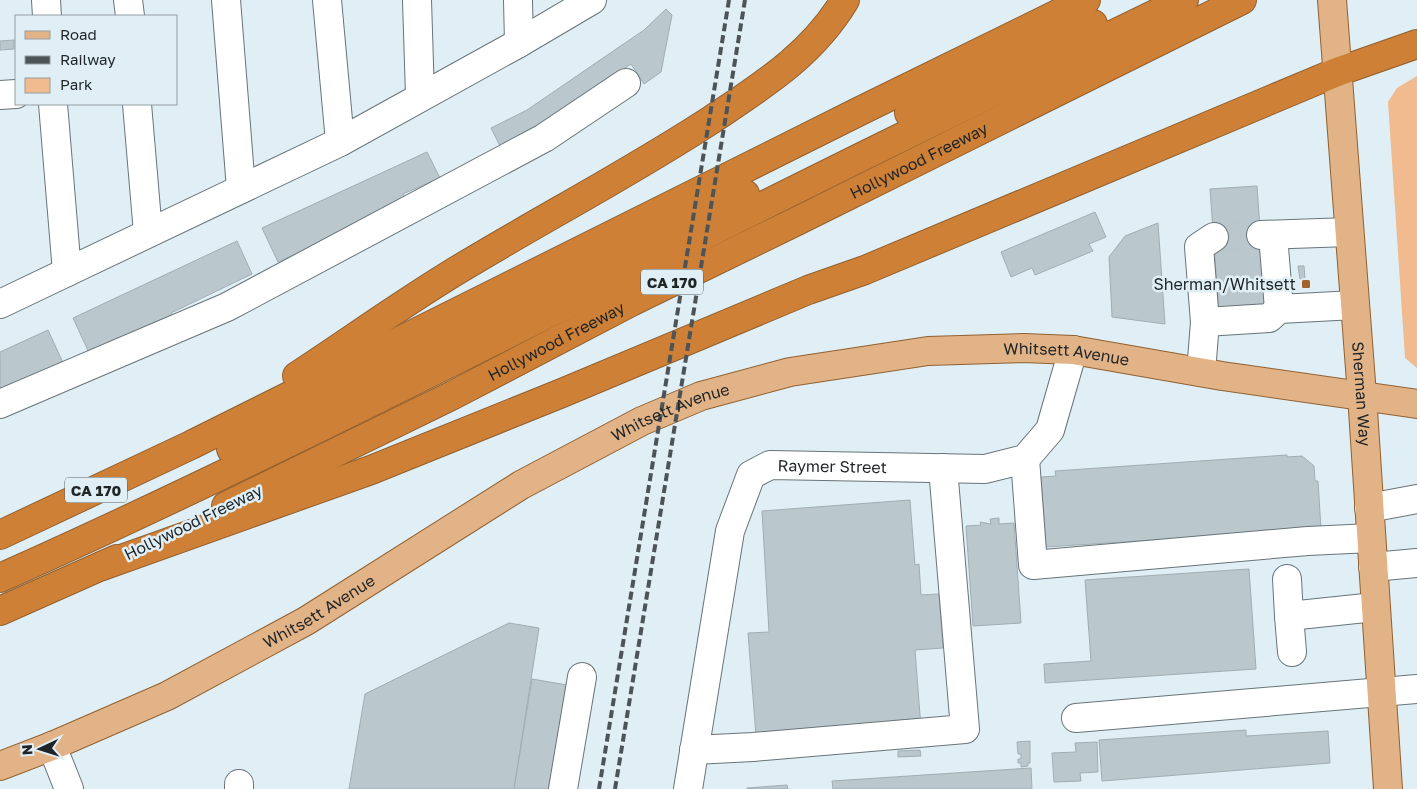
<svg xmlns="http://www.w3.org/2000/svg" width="1417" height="789" font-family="'Golos Text',sans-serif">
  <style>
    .green { fill: #f1bb8f }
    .building { fill: #bac8ce; stroke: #a0aeb3 }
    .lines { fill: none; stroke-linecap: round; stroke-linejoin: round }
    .minor-tunnel { stroke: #b9c6cc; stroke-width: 28; stroke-dasharray: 28 14; stroke-linecap: butt }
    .minor-casing { stroke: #677479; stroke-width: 30 }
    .major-casing { stroke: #916031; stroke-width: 30 }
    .highway-casing { stroke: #916031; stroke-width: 30 }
    .minor { stroke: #fff; stroke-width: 28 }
    .major { stroke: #e2b386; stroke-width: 28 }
    .highway { stroke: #ce8036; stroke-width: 28 }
    .rail { stroke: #4d5458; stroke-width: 4; stroke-dasharray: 8 4; stroke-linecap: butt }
    .poi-dot { fill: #a16329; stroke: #e0eff5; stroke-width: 2 }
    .labels { text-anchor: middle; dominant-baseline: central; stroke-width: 5; stroke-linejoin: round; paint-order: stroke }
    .shield { fill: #e0eff5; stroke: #596165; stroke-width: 1 }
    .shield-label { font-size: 15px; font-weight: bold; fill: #1f2427 }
    .street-label { font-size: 16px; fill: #1f2427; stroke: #e0eff5 }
    .poi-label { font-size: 16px; fill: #1f2427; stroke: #e0eff5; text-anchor: end }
  </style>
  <rect width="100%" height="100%" fill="#e0eff5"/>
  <polygon class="green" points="1417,76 1417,368 1405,358 1388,102 1397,88"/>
  <g class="building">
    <polygon points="666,9 672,15 661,72 644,84 631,64 537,128 500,146 491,128 527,110 644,30"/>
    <polygon points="14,40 14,49 0,50 0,41"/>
    <polygon points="427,152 440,178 403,194 405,198 378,211 380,215 278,262 262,228"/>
    <polygon points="1257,186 1266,313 1219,315 1210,189"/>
    <polygon points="1095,212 1106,237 1089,244 1093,251 1035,275 1032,268 1011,277 1001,252"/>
    <polygon points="1158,223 1165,324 1112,317 1109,257 1125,236"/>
    <polygon points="237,241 252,274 171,313 173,316 90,355 73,318"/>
    <polygon points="1298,266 1304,266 1305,279 1300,279"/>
    <polygon points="48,330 65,367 0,398 0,352"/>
    <polygon points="1287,455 1287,457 1302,456 1314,466 1315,481 1318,481 1321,529 1046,547 1041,477 1056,476 1055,471"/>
    <polygon points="910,500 915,565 919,564 921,595 939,594 943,648 915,650 921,728 756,736 748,633 769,632 762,511"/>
    <polygon points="999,518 999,524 1014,523 1021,623 973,626 966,526 981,525 980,522 991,524 990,519"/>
    <polygon points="1249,569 1256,669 1045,683 1044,664 1091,661 1085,580"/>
    <polygon points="509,623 539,628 514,789 349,789 365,694"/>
    <polygon points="532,679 567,685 550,789 514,789"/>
    <polygon points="1246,730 1246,736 1328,731 1330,763 1102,781 1099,740"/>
    <polygon points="1030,741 1030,763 1028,763 1028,766 1021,767 1021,763 1018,763 1018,759 1021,759 1021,754 1018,754 1017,742"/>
    <polygon points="1097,742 1098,772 1080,773 1081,781 1054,782 1052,753 1076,752 1075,743"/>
    <polygon points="920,750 921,756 898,757 898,751"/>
    <polygon points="1031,768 1032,789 833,789 832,781"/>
    <polygon points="787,785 788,789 747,789 747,788"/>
  </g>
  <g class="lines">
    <polyline class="minor-tunnel" points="1214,237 1261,235"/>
    <defs>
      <g id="minor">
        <polyline points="46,0 47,16"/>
        <polyline points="128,0 130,16"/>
        <polyline points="226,0 241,189"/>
        <polyline points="327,0 340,142"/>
        <polyline points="417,0 420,96"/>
        <polyline points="518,0 519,43"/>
        <polyline points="0,95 16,94"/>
        <polyline points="53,104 67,272"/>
        <polyline points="137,104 148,233"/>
        <polyline points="1261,235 1349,232"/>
        <polyline points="1273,235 1279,309"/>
        <polyline points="0,304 340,142 519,43 592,0"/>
        <polyline points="1205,322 1199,247 1214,237"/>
        <polyline points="1201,372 1205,322 1269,318 1279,309 1355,305"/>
        <polyline points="0,404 227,307 544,138 626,83"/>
        <polyline points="1025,459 1033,565 1308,541 1371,538"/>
        <polyline points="1369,508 1417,499"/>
        <polyline points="1373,567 1417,563"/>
        <polyline points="1287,579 1289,616"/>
        <polyline points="1292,652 1289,616 1375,607"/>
        <polyline points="1076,718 1417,689"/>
        <polyline points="52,746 69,789"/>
        <polyline points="694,750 753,747 965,729 943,468"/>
        <polyline points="239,789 239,784"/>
        <polyline points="563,789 582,677"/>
        <path id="s1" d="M 688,789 L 730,531 L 751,475 L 770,465 L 985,469 L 1025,459 L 1050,430 L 1073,350"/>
      </g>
      <g id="major">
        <path id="s2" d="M 1332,0 L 1362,395 L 1388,789"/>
        <path id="s3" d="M 0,766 L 52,746 L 167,696 L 306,621 L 521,485 L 642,421 L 701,396 L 790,372 L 928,351 L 1024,348 L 1073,350 L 1222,376 L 1417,404"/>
      </g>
      <g id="highway">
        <polyline points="909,113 1093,24"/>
        <path d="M 297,376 C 355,338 411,297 471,262 C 551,214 633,171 711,120 C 763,85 812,55 845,0"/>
        <polyline points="231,449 745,194"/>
        <path id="s4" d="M 226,506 L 453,395 L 631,302 L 797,221 L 1242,0"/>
        <polyline points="0,535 191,445 860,111 1086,0"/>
        <polyline points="102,566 371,470 562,393 808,290 865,270 1337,72 1417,44"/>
        <path d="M 0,578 C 278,454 548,312 821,177 C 941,117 1063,59 1184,0"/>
        <polyline points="0,611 117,559"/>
      </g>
    </defs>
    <use href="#minor" class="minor-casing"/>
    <use href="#major" class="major-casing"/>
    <use href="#highway" class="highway-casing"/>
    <use href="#minor" class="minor"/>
    <use href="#major" class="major"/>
    <use href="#highway" class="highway"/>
    <g class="rail">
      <polyline points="599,789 729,0"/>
      <polyline points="615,789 745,0"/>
    </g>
  </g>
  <rect class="poi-dot" x="1301" y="279" width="10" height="10" rx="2.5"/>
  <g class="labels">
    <g class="shield">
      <rect x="641" y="269.5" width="62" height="25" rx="4"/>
      <rect x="65" y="477.5" width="62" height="25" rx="4"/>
    </g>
    <g class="shield-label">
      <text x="672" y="282">CA 170</text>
      <text x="96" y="490">CA 170</text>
    </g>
    <g class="street-label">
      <text stroke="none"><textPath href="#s4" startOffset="774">Hollywood Freeway</textPath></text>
      <text stroke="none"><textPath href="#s4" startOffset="369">Hollywood Freeway</textPath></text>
      <text stroke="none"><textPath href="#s3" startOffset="1165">Whitsett Avenue</textPath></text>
      <text stroke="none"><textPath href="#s2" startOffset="395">Sherman Way</textPath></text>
      <text stroke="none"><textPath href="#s3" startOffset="760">Whitsett Avenue</textPath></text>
      <text stroke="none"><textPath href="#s1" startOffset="405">Raymer Street</textPath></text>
      <text transform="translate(193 522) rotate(-26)">Hollywood Freeway</text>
      <text stroke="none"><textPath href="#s3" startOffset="355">Whitsett Avenue</textPath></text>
    </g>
    <g class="poi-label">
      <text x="1296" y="284">Sherman/Whitsett</text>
    </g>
  </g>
  <rect x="15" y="15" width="162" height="90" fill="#e0eff5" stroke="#939ea3"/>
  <rect x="25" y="31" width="25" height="8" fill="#e2b386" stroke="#939ea3"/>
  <text x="60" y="40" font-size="15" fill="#1f2427">Road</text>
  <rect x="25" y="56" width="25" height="8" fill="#4d5458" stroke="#939ea3"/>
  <text x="60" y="65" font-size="15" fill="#1f2427">Railway</text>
  <rect x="25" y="78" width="25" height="15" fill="#f1bb8f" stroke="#939ea3"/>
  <text x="60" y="90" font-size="15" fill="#1f2427">Park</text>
  <g transform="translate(40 749) rotate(266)" stroke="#e0eff5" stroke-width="4" paint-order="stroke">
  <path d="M0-4L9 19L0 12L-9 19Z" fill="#1f2427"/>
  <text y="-8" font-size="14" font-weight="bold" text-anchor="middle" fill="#1f2427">N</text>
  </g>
</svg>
